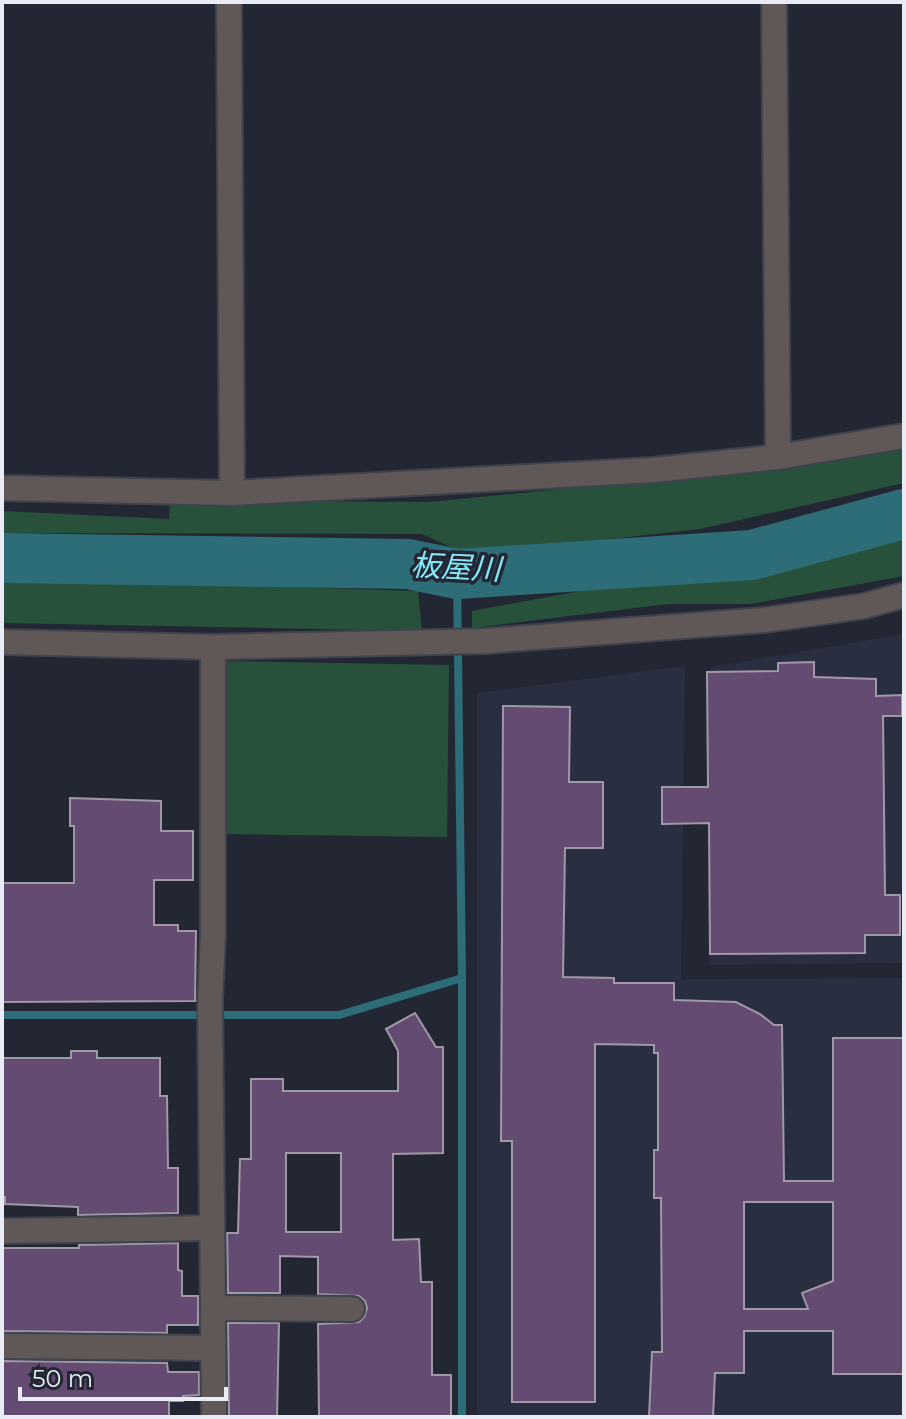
<svg xmlns="http://www.w3.org/2000/svg" width="906" height="1419" font-family="Montserrat,'Noto Sans JP',sans-serif">
  <style>
    .built { fill: #292f41 }
    .green { fill: #27513b }
    .lines { fill: none; stroke-linecap: round; stroke-linejoin: round }
    .stream { stroke: #2d6d77; stroke-width: 8 }
    .river { stroke: #2d6d77; stroke-width: 50 }
    .building { fill: #634b71; stroke: #a198a7; stroke-width: 2; fill-rule: evenodd }
    .street-casing { stroke: #3f434e; stroke-width: 28 }
    .street { stroke: #5f5856; stroke-width: 24 }
    .labels { text-anchor: middle; dominant-baseline: central; stroke-width: 7; stroke-linejoin: round; paint-order: stroke }
    .water-label { font-size: 30px; font-style: italic; fill: #85e9fa; stroke: #232733 }
  </style>
  <rect width="100%" height="100%" fill="#232733"/>
  <g class="built">
    <polygon points="904,634 904,963 709,965 711,667"/>
    <polygon points="685,666 681,979 904,978 904,1417 477,1417 477,693"/>
  </g>
  <g class="green">
    <polygon points="904,439 904,483 700,529 468,555 422,534 2,533 2,511 169,519 170,500 429,502 612,484"/>
    <polygon points="904,531 904,576 751,604 668,604 472,628 472,611"/>
    <polygon points="2,578 418,591 422,631 2,623"/>
    <polygon points="225,661 449,665 447,837 222,834"/>
  </g>
  <g class="lines">
    <g class="stream">
      <polyline points="2,1015 339,1015 462,978 457,574"/>
      <polyline points="462,1417 462,978"/>
    </g>
    <polyline class="river" points="2,558 408,564 457,574 752,555 904,514"/>
  </g>
  <g class="building">
    <polygon points="814,662 814,677 876,679 876,696 902,695 902,716 883,716 885,895 900,895 900,935 865,935 865,953 710,954 709,823 662,824 662,787 708,787 707,672 778,671 778,663"/>
    <path d="M 503,706 L 570,707 L 569,782 L 603,782 L 603,848 L 565,848 L 563,977 L 614,978 L 614,983 L 674,983 L 674,1000 L 736,1002 L 760,1014 L 774,1025 L 782,1025 L 784,1181 L 833,1181 L 833,1038 L 904,1038 L 904,1374 L 833,1374 L 833,1331 L 744,1331 L 744,1373 L 715,1373 L 713,1417 L 649,1417 L 652,1352 L 662,1352 L 661,1198 L 654,1198 L 654,1150 L 658,1150 L 658,1053 L 654,1053 L 654,1045 L 595,1044 L 595,1402 L 512,1402 L 512,1141 L 501,1141 ZM 744,1202 L 833,1202 L 833,1281 L 802,1293 L 808,1309 L 744,1309 Z"/>
    <polygon points="70,798 161,801 161,831 193,831 193,880 154,880 154,925 178,925 178,931 196,931 195,1001 2,1002 2,883 74,883 74,826 70,826"/>
    <path d="M 415,1013 L 436,1047 L 443,1047 L 443,1153 L 393,1154 L 393,1240 L 419,1239 L 421,1282 L 432,1282 L 432,1375 L 451,1375 L 451,1417 L 319,1417 L 318,1324 L 359,1322 L 364,1317 L 367,1308 L 365,1301 L 359,1296 L 318,1294 L 318,1257 L 280,1256 L 280,1293 L 228,1293 L 227,1233 L 238,1233 L 240,1159 L 251,1159 L 251,1079 L 283,1079 L 283,1091 L 398,1091 L 398,1051 L 386,1029 ZM 286,1153 L 341,1153 L 341,1232 L 286,1232 Z"/>
    <polygon points="71,1051 97,1051 97,1058 160,1058 160,1096 167,1096 168,1168 178,1168 178,1213 78,1215 78,1207 5,1204 5,1197 2,1197 2,1058 71,1058"/>
    <polygon points="178,1243 178,1270 182,1271 182,1296 198,1296 198,1325 167,1325 167,1333 2,1331 2,1248 79,1248 79,1245"/>
    <polygon points="228,1323 279,1323 277,1417 229,1417"/>
    <polygon points="2,1361 167,1363 168,1372 199,1372 199,1395 183,1396 183,1401 169,1401 169,1417 2,1417"/>
  </g>
  <g class="lines">
    <defs>
      <g id="street">
        <polyline points="229,2 232,493"/>
        <polyline points="774,2 778,457"/>
        <polyline points="2,488 232,493 654,470 778,457 904,436"/>
        <polyline points="2,642 213,647 485,641 765,620 864,606 904,595"/>
        <polyline points="213,647 213,933 210,1000 214,1417"/>
        <polyline points="2,1231 212,1228"/>
        <polyline points="213,1308 352,1309"/>
        <polyline points="2,1346 213,1348"/>
      </g>
    </defs>
    <use href="#street" class="street-casing"/>
    <use href="#street" class="street"/>
  </g>
  <g class="labels">
    <g class="water-label">
      <text transform="translate(456 567) rotate(3)">板屋川</text>
    </g>
  </g>
  <rect width="906" height="1419" fill="none" stroke="#e9ecf4" stroke-width="8"/>
  <path d="M20 1387v12h206v-12" fill="none" stroke="#e9ecf4" stroke-width="4"/>
  <text x="32" y="1387" font-size="24" fill="#e9ecf4" stroke="#232733" stroke-width="6" paint-order="stroke">50 m</text>
</svg>
